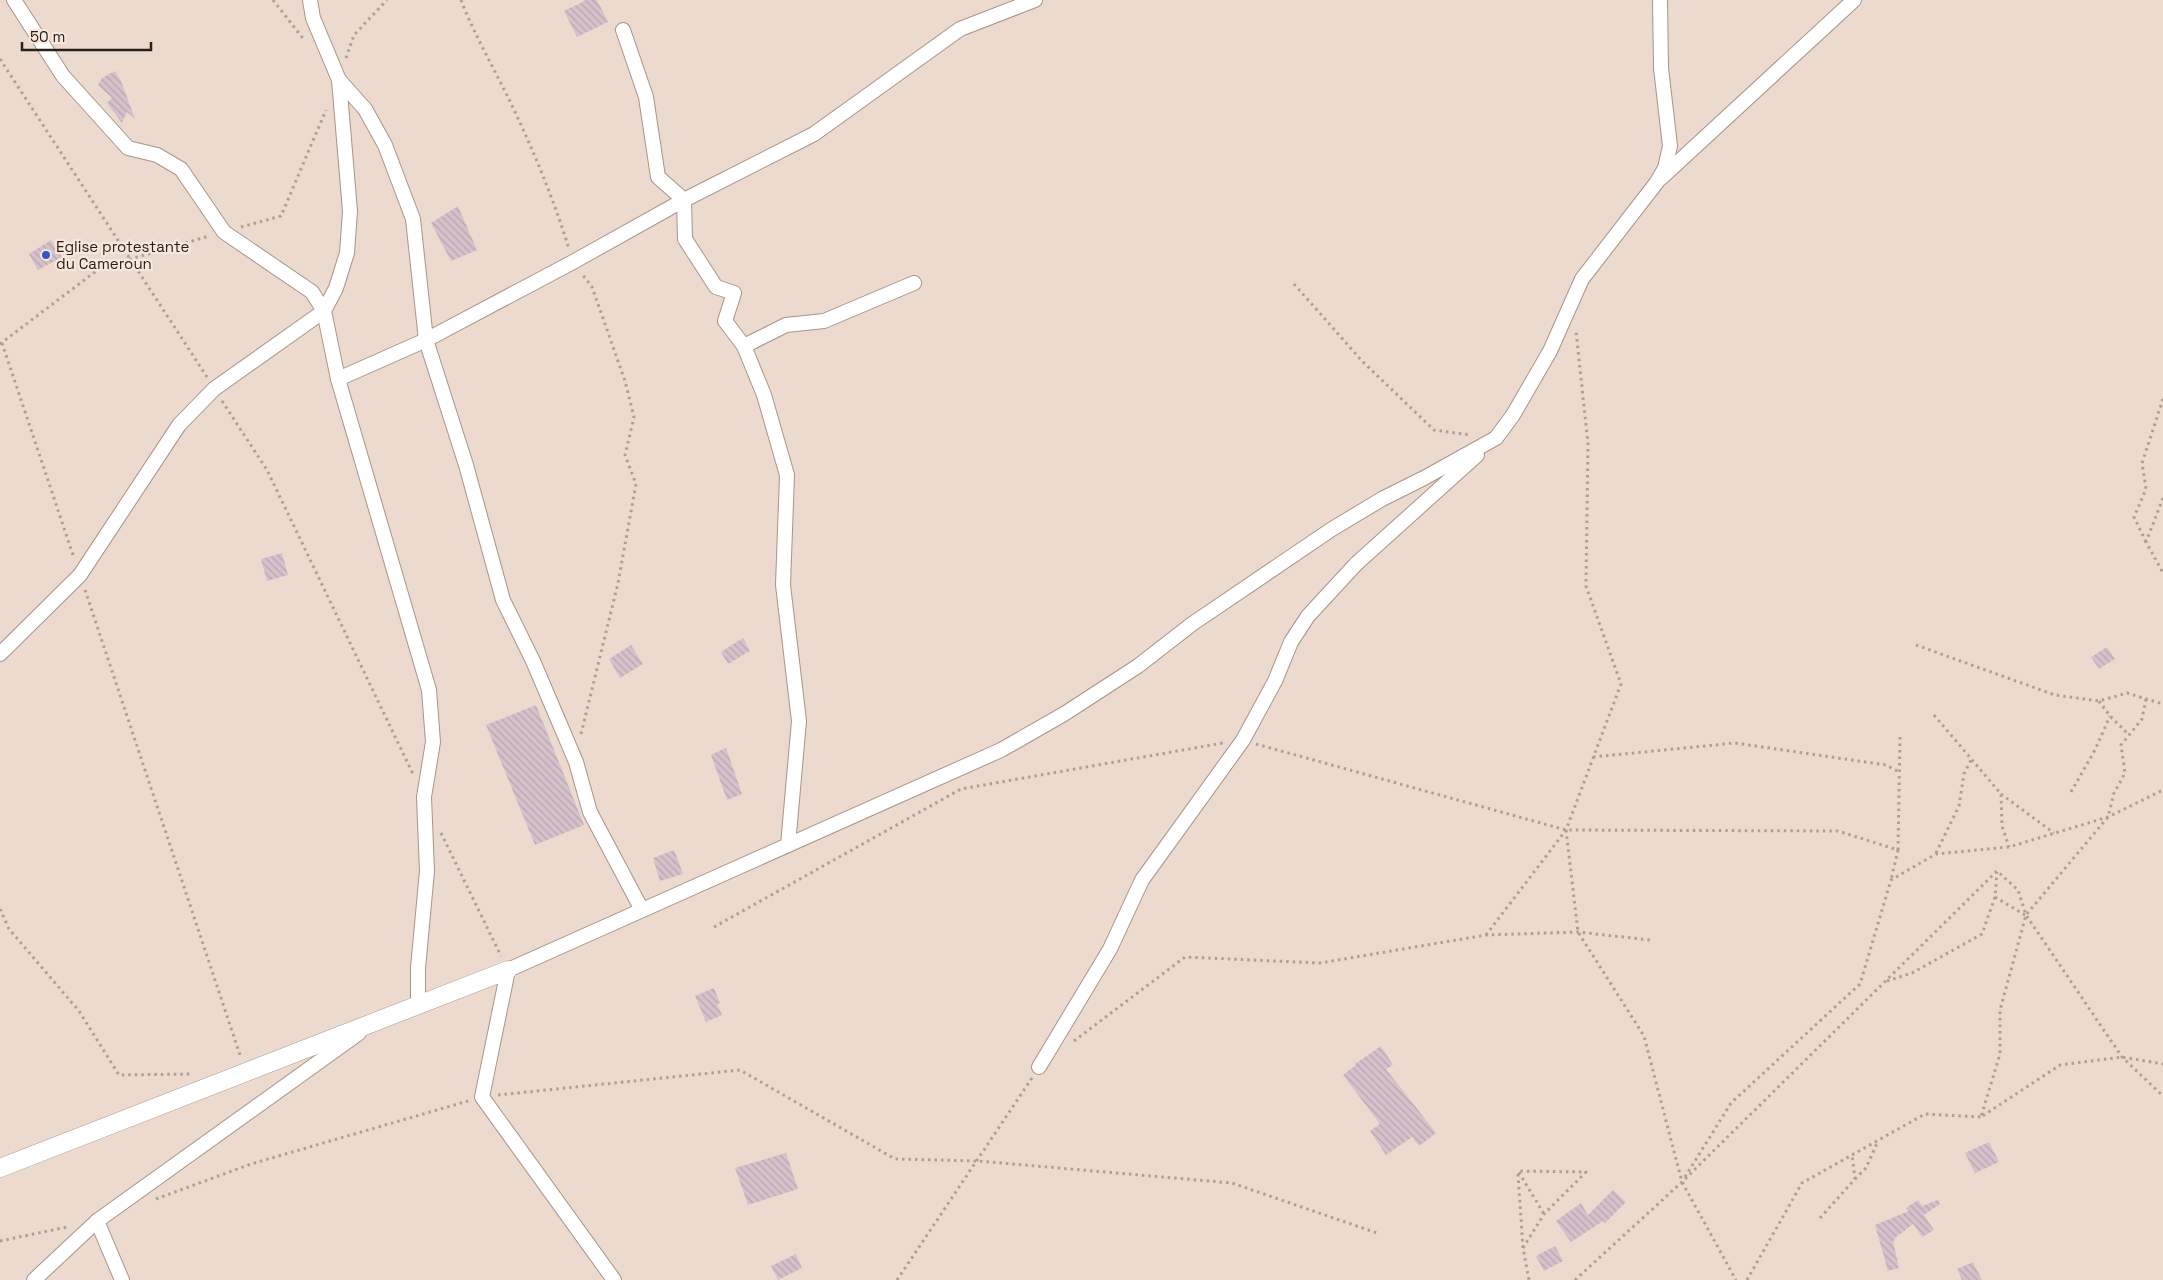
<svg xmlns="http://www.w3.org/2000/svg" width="2163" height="1280" font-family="'Space Grotesk',sans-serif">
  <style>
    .building { fill: url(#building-back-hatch) }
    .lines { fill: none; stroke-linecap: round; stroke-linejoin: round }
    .minor-casing { stroke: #a7958a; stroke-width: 16 }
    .tertiary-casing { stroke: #a7958a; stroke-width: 19 }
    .path { stroke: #ae9f96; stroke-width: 3; stroke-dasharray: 2.5 4; stroke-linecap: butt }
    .minor { stroke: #fff; stroke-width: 14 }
    .tertiary { stroke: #fff; stroke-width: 18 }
    .poi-dot { fill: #3453c4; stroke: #fae7db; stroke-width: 2 }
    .labels { text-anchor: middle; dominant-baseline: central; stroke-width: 4.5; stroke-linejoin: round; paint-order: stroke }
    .poi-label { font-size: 15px; fill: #27201c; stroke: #fae7db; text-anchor: start }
  </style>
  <defs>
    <pattern id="building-back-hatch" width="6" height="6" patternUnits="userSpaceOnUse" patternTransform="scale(1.25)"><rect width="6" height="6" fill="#d5c1cb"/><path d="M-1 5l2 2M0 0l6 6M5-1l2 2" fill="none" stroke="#b7a6ae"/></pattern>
  </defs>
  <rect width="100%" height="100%" fill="#eddace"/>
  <g class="building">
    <polygon points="586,0 597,0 608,22 577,37 564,11"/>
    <polygon points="115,71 121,81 135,119 127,112 122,123 107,103 112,98 98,85 102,78"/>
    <polygon points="458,206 477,250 451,261 431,223"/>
    <polygon points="51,240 62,257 38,270 29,254"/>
    <polygon points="282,553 288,575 267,581 261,559"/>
    <polygon points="743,638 750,651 728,664 721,652"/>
    <polygon points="631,645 643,664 620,678 609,659"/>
    <polygon points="2107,647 2115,659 2099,669 2091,657"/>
    <polygon points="536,705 584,825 535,845 486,725"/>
    <polygon points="726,748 742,794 727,800 711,755"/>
    <polygon points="674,850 683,874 660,881 653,858"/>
    <polygon points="714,988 720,1003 717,1004 722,1015 706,1022 695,996"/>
    <polygon points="1381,1046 1393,1065 1386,1069 1436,1133 1419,1146 1412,1137 1386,1155 1370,1131 1380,1124 1343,1075 1356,1065 1355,1064"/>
    <polygon points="1989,1142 1999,1162 1975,1173 1965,1153"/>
    <polygon points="786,1153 798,1189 748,1205 735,1168"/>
    <polygon points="1613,1190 1626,1202 1605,1223 1603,1221 1571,1242 1556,1221 1581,1203 1588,1215"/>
    <polygon points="1918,1200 1922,1206 1938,1200 1940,1204 1924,1215 1934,1230 1922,1237 1913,1224 1895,1238 1895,1240 1893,1241 1899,1268 1888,1271 1875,1225 1909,1211 1906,1208"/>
    <polygon points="1555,1246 1563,1261 1544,1271 1536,1256"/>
    <polygon points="796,1254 802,1268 778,1280 771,1266"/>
    <polygon points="1973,1262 1982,1280 1962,1280 1957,1269"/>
  </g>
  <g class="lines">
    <defs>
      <g id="minor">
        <polyline points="310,0 313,18 339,80 350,211 347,253 336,288 324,311 338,379 429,690 433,742 424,797 427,871 418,968 418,1006"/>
        <polyline points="623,30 646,97 658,177 684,200 685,239 716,287 734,293 725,321 744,346 786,325 824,321 914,283"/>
        <polyline points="339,80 365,109 385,145 413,219 426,340 466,465 503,600 533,661 576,762 590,812 642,910"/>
        <polyline points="1661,178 1854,0"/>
        <polyline points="744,346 764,395 787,475 783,585 799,721 788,845"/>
        <polyline points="338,379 426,340 573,262 684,200 814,134 960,29 1035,0"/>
        <polyline points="0,654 80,575 179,425 214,389 324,311 312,292 224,232 181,169 157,155 128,148 63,76 14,0"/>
        <polyline points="1039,1067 1110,949 1142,880 1243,740 1275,681 1291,642 1308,616 1356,564 1477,455"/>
        <polyline points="34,1280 97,1221"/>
        <polyline points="122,1280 97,1221 359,1033"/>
        <polyline points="614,1280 482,1097 508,970 1001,750 1064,714 1138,666 1192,624 1332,529 1382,499 1424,478 1496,438 1513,415 1550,351 1582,279 1657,182 1665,168 1670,146 1661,68 1660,0"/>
      </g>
      <polyline id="tertiary" points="0,1168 508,970"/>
    </defs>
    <use href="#minor" class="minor-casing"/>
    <use href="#tertiary" class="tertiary-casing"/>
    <g class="path">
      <polyline points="273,0 305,41"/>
      <path d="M 461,0 C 476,39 498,75 516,114 C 536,157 555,203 569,249"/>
      <polyline points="346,58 354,35 387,0"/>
      <polyline points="0,59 207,377"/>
      <polyline points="241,227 281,216 326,110"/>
      <polyline points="1294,284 1362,361 1434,430 1470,435"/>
      <polyline points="2,343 74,558"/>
      <polyline points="0,344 100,268 209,236"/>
      <polyline points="222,401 267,470 413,774"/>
      <polyline points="2163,498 2146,542 2163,573"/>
      <polyline points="2146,542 2134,517 2146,489 2142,463 2163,399"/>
      <polyline points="85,590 241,1058"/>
      <polyline points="1916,645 2055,695 2099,701 2127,693 2163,704"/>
      <polyline points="2146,699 2142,719 2121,745 2125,773 2114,793 2108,817 2026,915 2000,1010 2000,1054 1981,1117 2060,1065 2122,1057 2163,1064"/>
      <polyline points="2099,701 2110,716 2128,734"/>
      <polyline points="1934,715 2001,794 2002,826 2009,847"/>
      <polyline points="581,734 618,583 636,484 625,455 634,417 625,381 592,287 582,274"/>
      <polyline points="1256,744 1566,830 1838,831 1898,850 1891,880"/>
      <polyline points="1593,757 1735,743 1886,765 1899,772"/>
      <polyline points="2071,792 2095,750 2110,716"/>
      <polyline points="2001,794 2054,833"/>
      <polyline points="1566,830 1578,932 1644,1036 1682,1182 1736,1280"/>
      <polyline points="441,833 501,956"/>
      <polyline points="1898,850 1900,737"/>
      <polyline points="1936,853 1959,806 1964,774 1971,760"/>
      <polyline points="1995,897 2025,915"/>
      <polyline points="0,909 9,929 79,1011 119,1075 193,1074"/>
      <polyline points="714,927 961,789 1223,743"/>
      <polyline points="1486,935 1566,830 1621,684 1586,586 1588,444 1576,331"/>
      <polyline points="1887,981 1912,973 1982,934 1995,897 1997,872"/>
      <polyline points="1074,1041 1185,957 1320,963 1486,935 1578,932 1650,940"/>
      <polyline points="498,1095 740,1070 895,1159 978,1161 1232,1183 1380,1234"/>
      <polyline points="1518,1174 1523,1248 1529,1280"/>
      <polyline points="1685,1177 1731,1103 1860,984 1891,880 1936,854 2009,847 2108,817 2163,790"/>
      <polyline points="1855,1179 1866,1168 1878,1141"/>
      <polyline points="156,1199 251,1164 468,1101"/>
      <polyline points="1820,1218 1855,1179 1852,1155"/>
      <polyline points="0,1241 67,1227"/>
      <polyline points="1523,1248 1544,1214 1586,1172 1518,1171 1544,1214"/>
      <polyline points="897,1280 1032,1078"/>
      <polyline points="1575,1280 1682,1182 1997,871 2018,890 2026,915 2122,1057 2163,1096"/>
      <polyline points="1747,1280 1802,1183 1925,1114 1981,1117"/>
    </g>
    <use href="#minor" class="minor"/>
    <use href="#tertiary" class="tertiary"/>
  </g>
  <circle class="poi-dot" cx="46" cy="255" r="5"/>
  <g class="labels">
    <g class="poi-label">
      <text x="56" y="246">Eglise protestante<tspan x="56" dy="17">du Cameroun</tspan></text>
    </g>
  </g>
  <path d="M22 42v8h129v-8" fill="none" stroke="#27201c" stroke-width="2.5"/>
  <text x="30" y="42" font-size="15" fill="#27201c" stroke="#fae7db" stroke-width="4" paint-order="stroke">50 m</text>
</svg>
